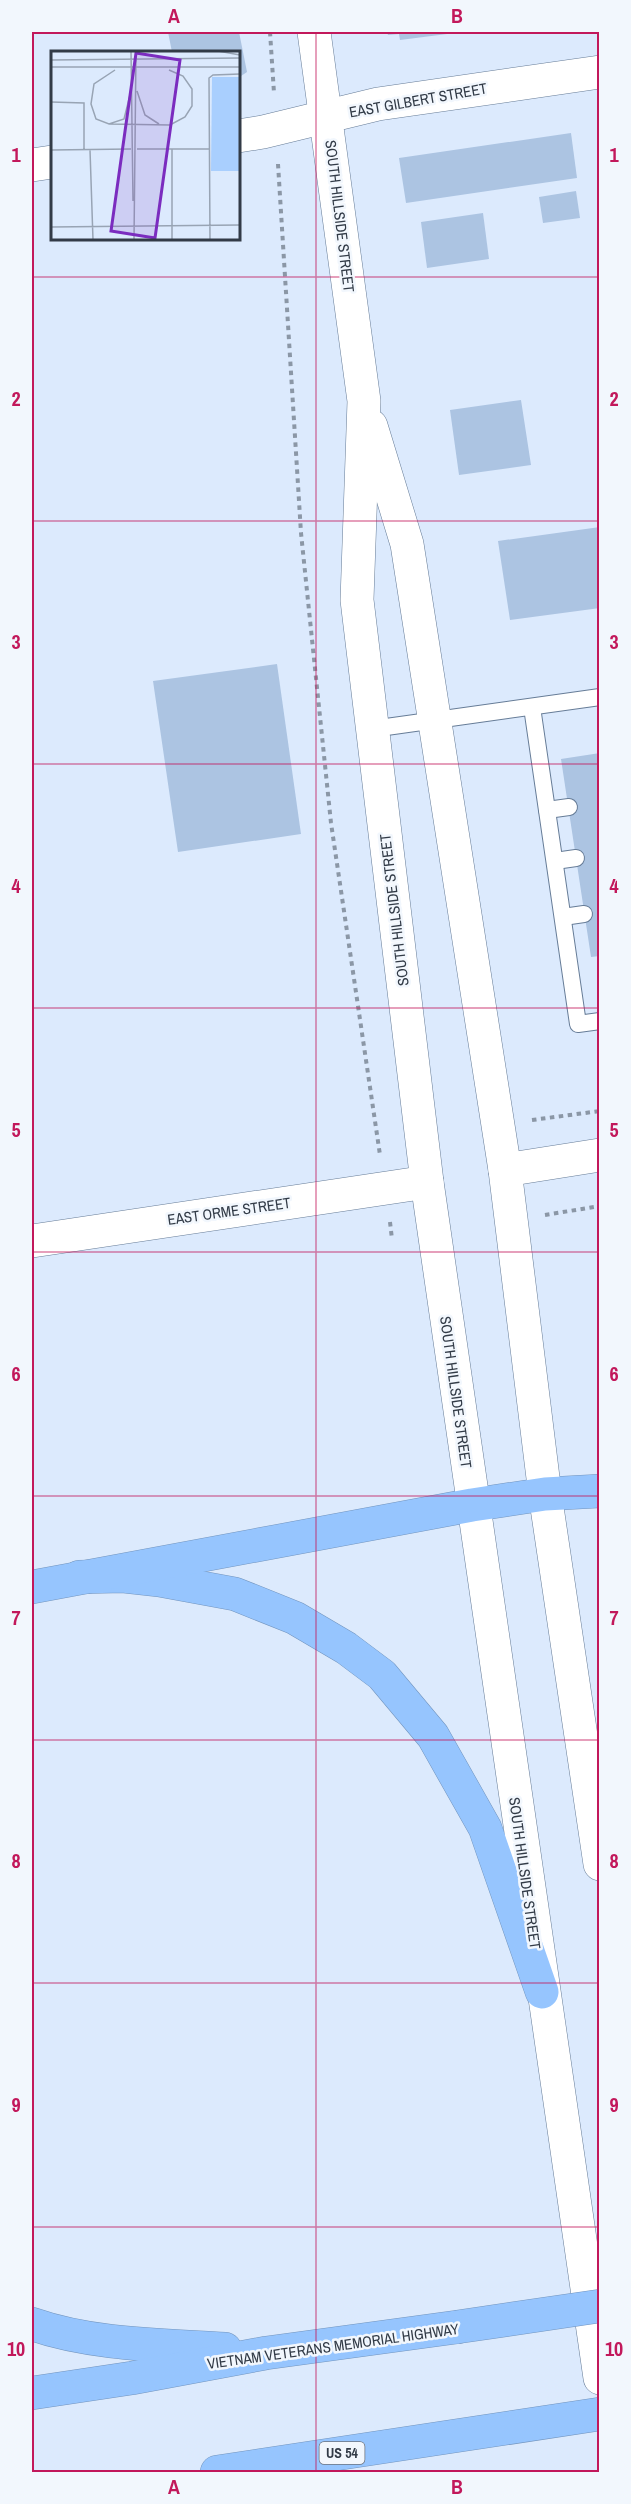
<svg xmlns="http://www.w3.org/2000/svg" width="631" height="2504" font-family="'Archivo Narrow',sans-serif">
  <style>
    .building { fill: #acc4e2 }
    .lines { fill: none; stroke-linecap: round; stroke-linejoin: round }
    .lane-casing { stroke: #667c97; stroke-width: 18 }
    .street-casing { stroke: #667c97; stroke-width: 34 }
    .secondary-casing { stroke: #667c97; stroke-width: 34 }
    .highway-casing { stroke: #7395be; stroke-width: 34 }
    .path { stroke: #8b97a6; stroke-width: 4; stroke-dasharray: 4.5 4.5; stroke-linecap: butt }
    .lane { stroke: #fff; stroke-width: 16 }
    .street { stroke: #fff; stroke-width: 33 }
    .secondary { stroke: #fff; stroke-width: 33 }
    .highway { stroke: #96c5fe; stroke-width: 33 }
    .highway-bridge-casing { stroke: #7395be; stroke-width: 34; stroke-linecap: butt }
    .highway-bridge { stroke: #96c5fe; stroke-width: 33 }
    .grid { fill: none; stroke: #c2185b; stroke-width: 1.5; stroke-opacity: 0.55 }
    .labels { text-anchor: middle; dominant-baseline: central; stroke-width: 5; stroke-linejoin: round; paint-order: stroke }
    .shield { fill: #f2f7fd; stroke: #6c737e; stroke-width: 1.5 }
    .shield-label { font-size: 14px; font-weight: bold; fill: #323b47 }
    .street-label { font-size: 15px; fill: #323b47; stroke: #f2f7fd }
    .inset-road { fill: none; stroke: #98a4b4; stroke-width: 1.5 }
    .view { fill: #7b2cbf; fill-opacity: 0.15; stroke: #7b2cbf; stroke-width: 3 }
    .inset-edge { fill: none; stroke: #323b47; stroke-width: 3 }
    .neatline { fill: none; stroke: #c2185b; stroke-width: 2 }
    .grid-label { font-size: 20px; text-anchor: middle; font-weight: bold; fill: #c2185b }
  </style>
  <rect width="100%" height="100%" fill="#dceafd"/>
  <g class="building">
    <polygon points="168,32 239,32 247,72 238,78 238,52 172,52"/>
    <polygon points="387,32 455,32 455,33 400,40 399,34 388,35"/>
    <polygon points="571,133 577,178 406,203 399,158"/>
    <polygon points="576,191 580,218 543,223 539,197"/>
    <polygon points="483,213 489,259 427,268 421,222"/>
    <polygon points="521,400 531,465 459,475 450,410"/>
    <polygon points="600,527 600,608 510,620 498,541"/>
    <polygon points="277,664 301,834 178,852 153,681"/>
    <polygon points="600,753 600,956 591,957 561,759"/>
  </g>
  <g class="lines">
    <defs>
      <g id="lane">
        <polyline points="532,707 578,1024 600,1021"/>
        <polyline points="372,729 600,697"/>
        <polyline points="547,810 569,807"/>
        <polyline points="555,861 576,858"/>
        <polyline points="563,917 584,914"/>
      </g>
      <g id="street">
        <polyline points="238,136 263,132 378,104 600,72"/>
        <polyline points="32,165 52,162"/>
        <polyline points="505,1170 600,1155"/>
        <polyline points="32,1241 427,1182"/>
      </g>
      <g id="secondary">
        <polyline points="314,32 364,401 357,600 427,1182 600,2378"/>
        <polyline points="371,426 407,544 505,1170 545,1494 600,1864"/>
      </g>
      <g id="highway">
        <polyline points="79,1577 123,1576 159,1580 235,1594 295,1618 346,1648 382,1675 433,1736 485,1828 542,1992"/>
        <polyline points="32,1587 472,1505 545,1494 600,1491"/>
        <path d="M 32,2324 C 92,2345 161,2345 225,2349"/>
        <polyline points="32,2393 132,2378 266,2353 457,2327"/>
        <polyline points="217,2472 600,2414"/>
      </g>
    </defs>
    <use href="#lane" class="lane-casing"/>
    <use href="#street" class="street-casing"/>
    <use href="#secondary" class="secondary-casing"/>
    <use href="#highway" class="highway-casing"/>
    <g class="path">
      <polyline points="270,32 274,93"/>
      <polyline points="278,164 301,533 331,823 380,1155"/>
      <polyline points="532,1120 600,1111"/>
      <polyline points="545,1215 600,1206"/>
      <polyline points="390,1222 392,1239"/>
    </g>
    <use href="#lane" class="lane"/>
    <use href="#street" class="street"/>
    <use href="#secondary" class="secondary"/>
    <use href="#highway" class="highway"/>
    <defs>
      <polyline id="highway-bridge" points="457,2327 600,2306"/>
    </defs>
    <use href="#highway-bridge" class="highway-bridge-casing"/>
    <use href="#highway-bridge" class="highway-bridge"/>
  </g>
  <path class="grid" d="M 316,32 L 316,2472M 32,277 L 600,277M 32,521 L 600,521M 32,764 L 600,764M 32,1008 L 600,1008M 32,1252 L 600,1252M 32,1496 L 600,1496M 32,1740 L 600,1740M 32,1983 L 600,1983M 32,2227 L 600,2227"/>
  <g class="labels">
    <rect class="shield" x="319.5" y="2442" width="45" height="22" rx="4.5"/>
    <g class="shield-label">
      <text x="342" y="2453">US 54</text>
    </g>
    <g class="street-label">
      <text transform="translate(418 100) rotate(-10)">EAST GILBERT STREET</text>
      <text transform="translate(340 216) rotate(83)">SOUTH HILLSIDE STREET</text>
      <text transform="translate(394 910) rotate(-97)">SOUTH HILLSIDE STREET</text>
      <text transform="translate(229 1211) rotate(-8)">EAST ORME STREET</text>
      <text transform="translate(456 1392) rotate(82)">SOUTH HILLSIDE STREET</text>
      <text transform="translate(525 1873) rotate(82)">SOUTH HILLSIDE STREET</text>
      <text transform="translate(333 2346) rotate(-8)">VIETNAM VETERANS MEMORIAL HIGHWAY</text>
    </g>
  </g>
  <g transform="translate(51 51)">
    <rect width="189" height="189" fill="#dceafd"/>
    <path d="M 161,26 L 189,26 L 189,120 L 160,120 Z" fill="#a9cffe"/>
    <path class="inset-road" d="M 80,0 L 82,150M 167,0 L 189,4M 0,9 L 189,7M 0,16 L 189,16M 64,19 L 43,33 L 40,53 L 45,68 L 58,73 L 73,68 L 80,40M 86,40 L 94,64 L 108,73M 0,51 L 33,52 L 33,99M 58,73 L 119,74 L 134,66 L 141,55 L 141,38 L 132,25 L 118,19M 86,98 L 159,98M 121,98 L 121,189M 0,99 L 80,98M 39,99 L 42,189M 0,176 L 189,174M 83,189 L 85,0M 159,189 L 158,27 L 162,24 L 189,23"/>
    <path class="view" d="M 85,2 L 129,9 L 104,187 L 60,180 Z"/>
    <rect width="189" height="189" class="inset-edge"/>
  </g>
  <rect width="631" height="2504" fill="none" stroke="#f2f7fd" stroke-width="66"/>
  <rect x="33" y="33" width="565" height="2438" class="neatline"/>
  <g class="grid-label">
    <text x="174" y="23">A</text>
    <text x="457" y="23">B</text>
    <text x="16" y="162">1</text>
    <text x="614" y="162">1</text>
    <text x="16" y="406">2</text>
    <text x="614" y="406">2</text>
    <text x="16" y="649">3</text>
    <text x="614" y="649">3</text>
    <text x="16" y="893">4</text>
    <text x="614" y="893">4</text>
    <text x="16" y="1137">5</text>
    <text x="614" y="1137">5</text>
    <text x="16" y="1381">6</text>
    <text x="614" y="1381">6</text>
    <text x="16" y="1625">7</text>
    <text x="614" y="1625">7</text>
    <text x="16" y="1868">8</text>
    <text x="614" y="1868">8</text>
    <text x="16" y="2112">9</text>
    <text x="614" y="2112">9</text>
    <text x="16" y="2356">10</text>
    <text x="614" y="2356">10</text>
    <text x="174" y="2494">A</text>
    <text x="457" y="2494">B</text>
  </g>
</svg>
